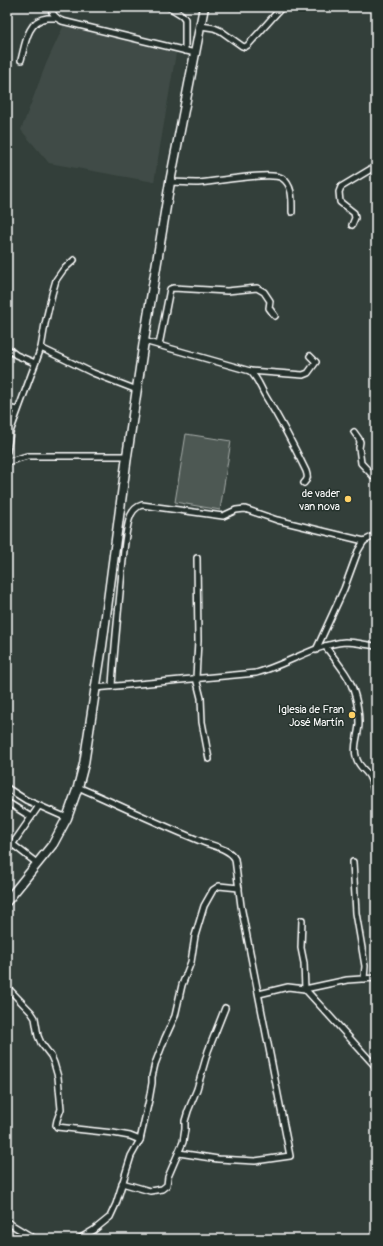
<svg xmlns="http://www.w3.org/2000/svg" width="383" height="1246" font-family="Pangolin,sans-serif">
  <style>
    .built { fill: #404c47 }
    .park { fill: #4d5853; stroke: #a6aca9 }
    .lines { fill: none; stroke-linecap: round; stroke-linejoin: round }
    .minor-casing { stroke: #fff; stroke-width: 8 }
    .primary-casing { stroke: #fff; stroke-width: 11 }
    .minor { stroke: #26332d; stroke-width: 5 }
    .primary { stroke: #26332d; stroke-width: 8 }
    .poi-dot { fill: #ffd166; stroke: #26332d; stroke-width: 1.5 }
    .labels { text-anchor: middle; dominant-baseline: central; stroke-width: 3; stroke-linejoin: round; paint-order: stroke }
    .poi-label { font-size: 11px; fill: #fff; stroke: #26332d; text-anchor: end }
  </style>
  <rect width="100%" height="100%" fill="#333f3a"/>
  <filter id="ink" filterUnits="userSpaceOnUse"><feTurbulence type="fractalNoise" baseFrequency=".025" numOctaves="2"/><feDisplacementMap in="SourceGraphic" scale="8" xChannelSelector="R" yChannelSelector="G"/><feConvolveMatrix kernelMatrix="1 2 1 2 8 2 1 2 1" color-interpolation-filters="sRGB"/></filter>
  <g filter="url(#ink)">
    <polygon class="built" points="64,25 176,53 154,182 49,163 21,130 46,64"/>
    <polygon class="park" points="186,434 231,441 220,510 175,502"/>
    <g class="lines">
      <defs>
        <g id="minor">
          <path d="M 50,7 C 52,14 55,18 62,21 L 195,53"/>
          <polyline points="169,7 182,15 185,19 185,51"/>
          <polyline points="201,26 214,28 221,31 242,46 245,47 248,45 282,7"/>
          <path d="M 21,60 C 25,46 27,20 47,18 C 50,18 53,18 56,18"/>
          <path d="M 170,182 C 180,182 189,183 198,183 C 214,182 271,171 282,178 C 293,185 292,200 292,212"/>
          <polyline points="352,225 355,218 354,213 340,202 339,192 341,187 376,166"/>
          <polyline points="144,341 250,371 303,375 308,373 316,362 310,356"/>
          <polyline points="159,345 170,289 173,288 227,291 257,288 264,292 270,301 269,308 275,316"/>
          <polyline points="7,348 16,355 35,363"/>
          <polyline points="41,348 45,324 52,294 56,280 63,270 74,260"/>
          <path d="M 250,371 C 259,380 260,387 266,397 C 281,421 294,446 306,471 C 308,477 308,479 304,483"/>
          <polyline points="7,408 17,410"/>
          <polyline points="354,432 359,439 360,442 359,448 361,463 376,479"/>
          <polyline points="7,451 10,432 41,348 93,373 137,390"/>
          <polyline points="7,462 27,456 127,456"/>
          <polyline points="376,523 376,527"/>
          <polyline points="197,558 198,641 196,678 201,698 202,722 209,759"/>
          <path d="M 325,646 C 332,655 339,664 345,673 C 354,686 359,707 359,723 C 359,734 353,746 356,756 C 358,767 364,768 369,776 C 373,783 374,792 376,800"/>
          <polyline points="316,650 344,589 358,551 364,541 376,535"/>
          <path d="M 112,686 C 114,651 118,616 121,582 C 123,562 124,539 129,520 C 131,513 135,507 142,505 L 223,516 L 236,510 L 245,509 L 277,520 L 364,541"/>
          <path d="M 95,688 L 256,673 C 286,665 314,645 345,642 C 354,642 367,645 376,646"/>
          <path d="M 78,787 C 119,805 160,825 203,842 C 213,846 230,849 235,859 L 241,906 L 290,1156 L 255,1161 L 218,1159 L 179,1153"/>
          <polyline points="7,788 26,800 67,818"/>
          <polyline points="7,802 31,817"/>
          <polyline points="7,840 38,864"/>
          <polyline points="7,852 39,806"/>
          <polyline points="353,862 356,913 365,966 364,979"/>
          <polyline points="302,920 301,948 304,963 305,989 347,980 376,978"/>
          <polyline points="7,987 31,1012 35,1018 38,1036 41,1043 51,1056 54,1063 58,1077 61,1109 57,1120 56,1125 57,1127 113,1133 130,1136 140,1140"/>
          <polyline points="259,994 288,987 305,989 326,1012 376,1067"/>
          <polyline points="122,1183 150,1191 162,1189 167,1185 168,1177 183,1142 185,1129 185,1121 188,1111 197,1089 208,1051 225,1008"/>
          <polyline points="7,1222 35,1239"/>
          <polyline points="79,1239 94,1230 110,1217 116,1204 131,1156 140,1140 149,1100 152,1083 152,1077 155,1064 165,1038 175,1016 182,985 191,962 195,936 204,906 213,890 219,886 239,888"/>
        </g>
        <polyline id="primary" points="7,901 53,844 67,818 78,787 84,764 102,646 127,456 144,341 170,182 204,7"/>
      </defs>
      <use href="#minor" class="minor-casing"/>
      <use href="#primary" class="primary-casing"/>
      <use href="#minor" class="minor"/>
      <use href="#primary" class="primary"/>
    </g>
  </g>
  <g class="poi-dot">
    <circle cx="348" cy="499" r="4"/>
    <circle cx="352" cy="715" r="4"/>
  </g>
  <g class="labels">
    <g class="poi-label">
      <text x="340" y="493">de vader<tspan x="340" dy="13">van nova</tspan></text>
      <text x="344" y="709">Iglesia de Fran<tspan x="344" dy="13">José Martín</tspan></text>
    </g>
  </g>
  <rect width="383" height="1246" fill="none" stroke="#26332d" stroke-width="24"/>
  <rect x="12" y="12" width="359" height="1222" fill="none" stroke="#fff" stroke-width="1.5" filter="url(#ink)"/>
</svg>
